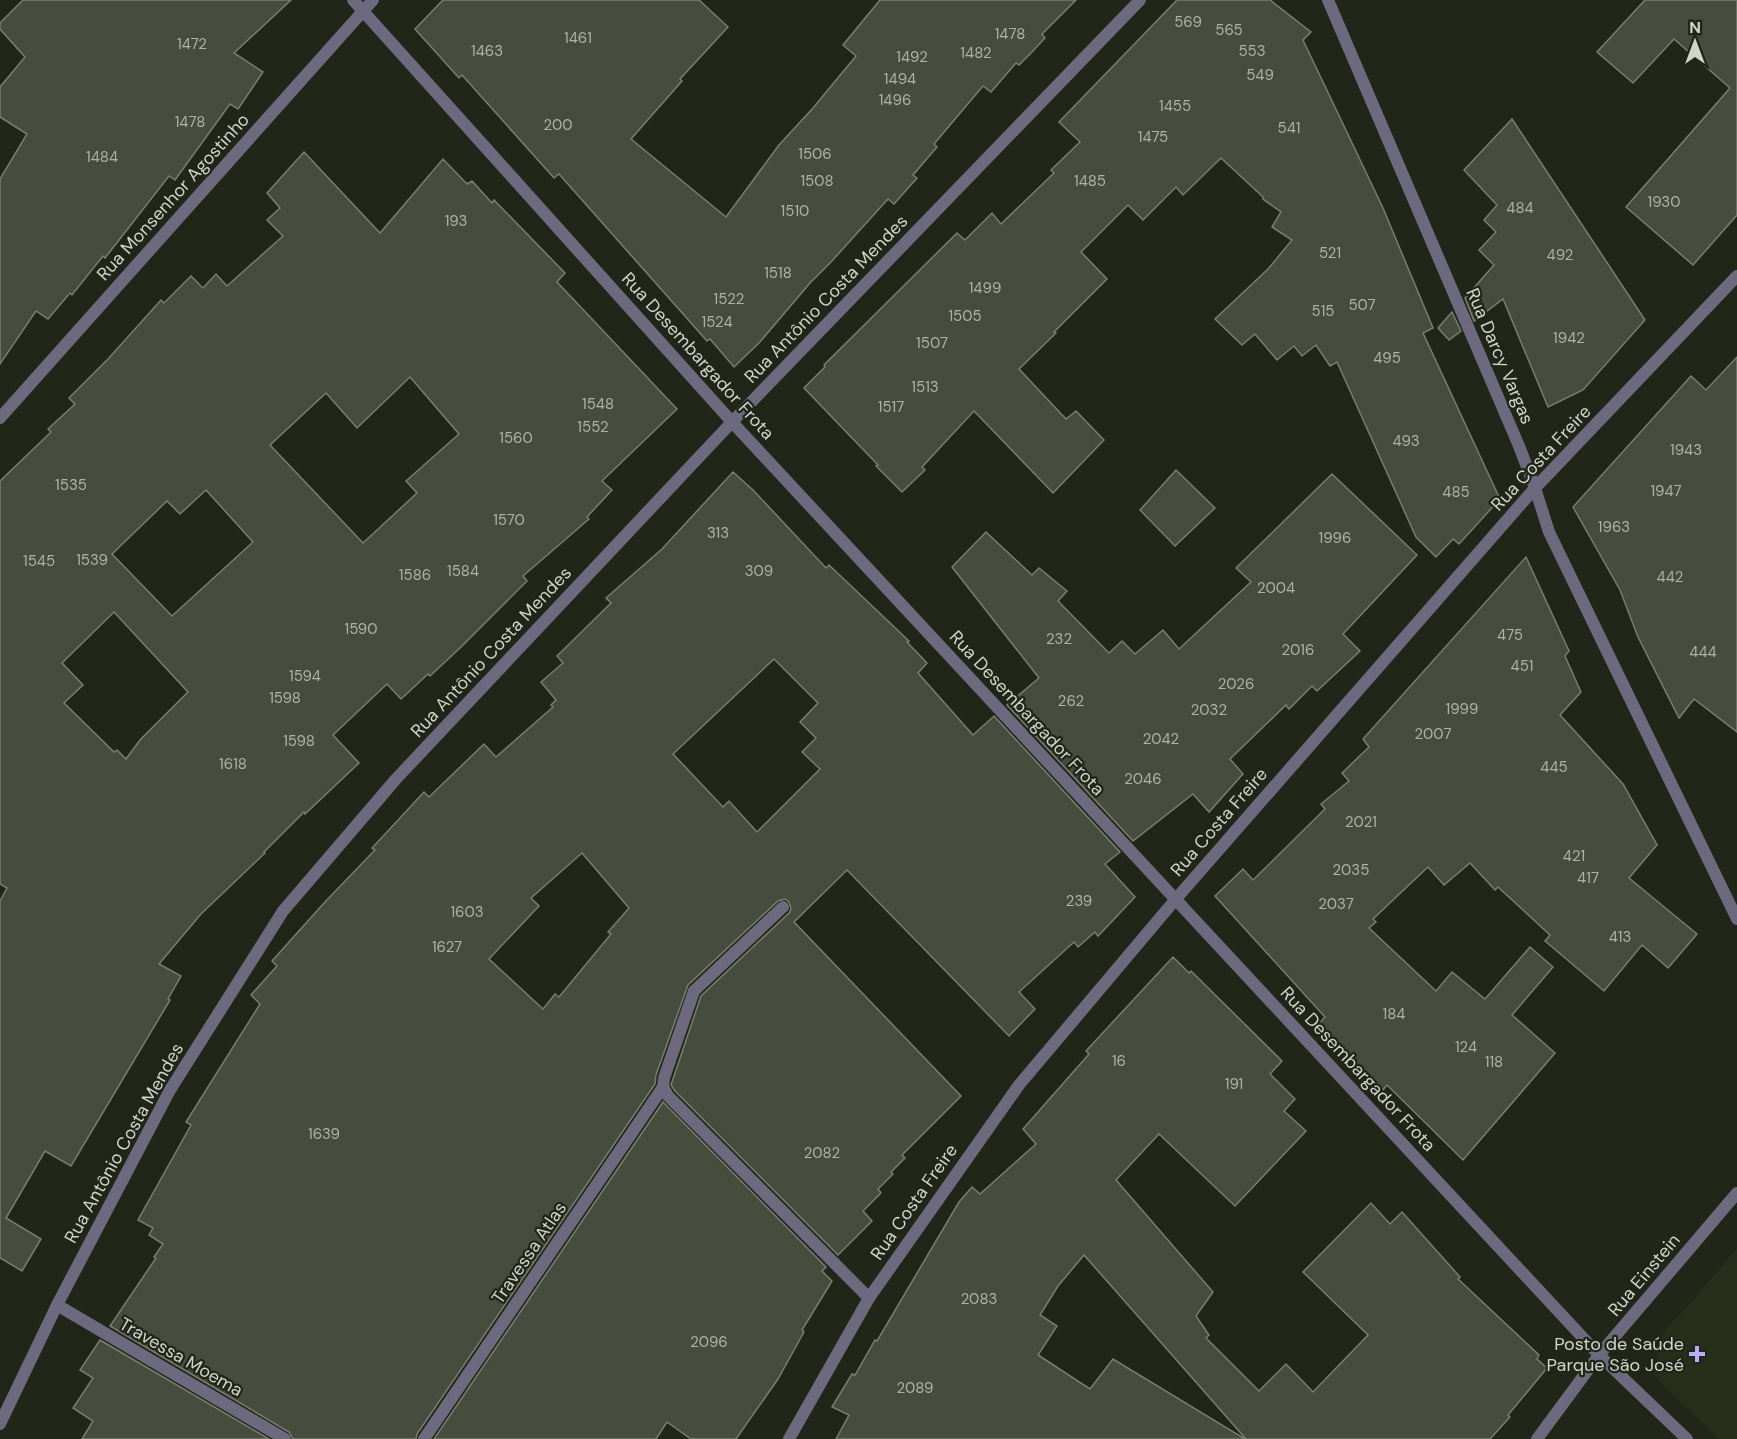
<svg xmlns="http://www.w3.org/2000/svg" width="1737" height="1439" font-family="'DM Sans',sans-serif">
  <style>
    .built { fill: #272e1a }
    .building { fill: #474d3e; stroke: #787f6e; stroke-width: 1.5; fill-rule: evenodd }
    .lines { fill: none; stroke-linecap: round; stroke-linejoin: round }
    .lane { stroke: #6d6a80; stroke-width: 12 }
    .street { stroke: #6d6a80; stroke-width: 12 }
    .poi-dot { fill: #b9abf7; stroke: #212618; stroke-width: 2 }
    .labels { text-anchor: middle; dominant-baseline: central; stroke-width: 4.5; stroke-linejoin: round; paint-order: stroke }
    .number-label { font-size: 15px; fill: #aeb2a8 }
    .street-label { font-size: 18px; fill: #d1d4cb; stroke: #212618 }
    .poi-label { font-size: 18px; fill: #d1d4cb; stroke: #212618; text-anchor: end }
  </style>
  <rect width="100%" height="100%" fill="#212618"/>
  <polygon class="built" points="1737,1249 1737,1439 1719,1439 1653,1374 1662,1335"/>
  <g class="building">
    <polygon points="23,0 291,0 234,53 263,72 238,109 230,104 175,180 169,176 105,258 103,256 72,295 70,293 48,319 36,311 0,364 0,179 27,134 0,117 0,87 25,57 0,29 0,23"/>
    <polygon points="443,0 699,0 728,27 680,79 682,81 631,139 726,217 779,145 813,108 856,56 843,45 880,0 1076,0 1042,34 1045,38 1032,52 1019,65 1016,63 991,92 983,86 934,144 937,147 913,175 917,178 894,204 888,199 831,262 810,283 759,343 734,367 710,339 707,341 559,174 554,178 462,75 459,78 415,29"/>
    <polygon points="1177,0 1270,0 1311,32 1303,40 1383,208 1433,328 1423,333 1500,499 1459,544 1453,539 1436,557 1416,537 1337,362 1330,366 1316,345 1302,356 1294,346 1277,360 1255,334 1242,345 1215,319 1268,269 1292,240 1272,227 1281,212 1263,199 1263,197 1221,158 1183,195 1176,187 1143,220 1128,205 1081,252 1107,279 1054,332 1056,333 1019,369 1066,419 1076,411 1104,440 1053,493 974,411 922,467 925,470 902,492 876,466 878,465 804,388 825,367 824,365 957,233 965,240 992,213 1001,224 1054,173 1051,170 1080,142 1059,122"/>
    <polygon points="1645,0 1737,0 1737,215 1693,265 1626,207 1730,88 1674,39 1633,83 1597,52"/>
    <polygon points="1512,119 1645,320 1583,390 1548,407 1503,299 1474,321 1465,298 1494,265 1479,250 1496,232 1484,220 1497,205 1464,170"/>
    <path d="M 304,152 L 380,233 L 443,159 L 467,184 L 472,181 L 492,203 L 494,200 L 565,273 L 557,282 L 677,409 L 602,481 L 612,490 L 587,517 L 589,519 L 523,576 L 527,581 L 459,649 L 430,676 L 428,674 L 401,699 L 387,684 L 333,735 L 359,763 L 305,814 L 304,812 L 264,852 L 265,853 L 201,914 L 159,964 L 181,976 L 168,999 L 170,1000 L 71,1166 L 45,1151 L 6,1218 L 41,1239 L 22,1271 L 0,1258 L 0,901 L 7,888 L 0,884 L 0,481 L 51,432 L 48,429 L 75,404 L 69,398 L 108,359 L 161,300 L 164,303 L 191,276 L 203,288 L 216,274 L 227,286 L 283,236 L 267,220 L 280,208 L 267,193 ZM 410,377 L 459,434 L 406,481 L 417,493 L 363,543 L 270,445 L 326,393 L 357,428 ZM 206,490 L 253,542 L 172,616 L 112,554 L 167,501 L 180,514 ZM 114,612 L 188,692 L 140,740 L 126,759 L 117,750 L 114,752 L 64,703 L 83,685 L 62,663 Z"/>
    <polygon points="1452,312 1461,331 1449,340 1438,328"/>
    <polygon points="1737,357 1737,732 1694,699 1679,718 1638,637 1620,590 1573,507 1691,376 1706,390"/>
    <polygon points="1176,470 1215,508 1175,546 1140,510"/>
    <path d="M 733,472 L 753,490 L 826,568 L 829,565 L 909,641 L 907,642 L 927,663 L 918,673 L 973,735 L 994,716 L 1120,852 L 1105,864 L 1135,897 L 1098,936 L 1095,932 L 1078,947 L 1074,942 L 1019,992 L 1035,1009 L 1009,1036 L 847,870 L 794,922 L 961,1096 L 902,1155 L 905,1158 L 891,1172 L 893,1174 L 878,1189 L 881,1193 L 863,1211 L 872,1221 L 838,1255 L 675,1091 L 671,1085 L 701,996 L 789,913 L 791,909 L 789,902 L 785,899 L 778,901 L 688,985 L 656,1075 L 655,1084 L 417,1434 L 416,1439 L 293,1439 L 289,1432 L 110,1326 L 156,1258 L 154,1257 L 163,1244 L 149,1235 L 153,1228 L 138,1220 L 191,1125 L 186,1122 L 260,1004 L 251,995 L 277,966 L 272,961 L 324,903 L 375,850 L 372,848 L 424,792 L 429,797 L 484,744 L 496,757 L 553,707 L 551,705 L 556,700 L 541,682 L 563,663 L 557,656 L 611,603 L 606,598 L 662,549 ZM 774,659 L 818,703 L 800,722 L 816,738 L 802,752 L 820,769 L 757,832 L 729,801 L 723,807 L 673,754 ZM 582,853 L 629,908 L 608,932 L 611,934 L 559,997 L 555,994 L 543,1009 L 489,959 L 539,906 L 531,898 Z"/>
    <polygon points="1332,474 1417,555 1343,634 1360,651 1317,691 1312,686 1289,709 1286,705 1230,759 1243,774 1209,812 1193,794 1133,841 1007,705 1039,678 952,567 986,532 1032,575 1039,568 1067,591 1058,601 1109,653 1122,641 1135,654 1163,630 1179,649 1251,582 1236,568"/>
    <polygon points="1526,557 1569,651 1565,656 1581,692 1560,715 1623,784 1657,845 1629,878 1697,934 1668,968 1642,945 1604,991 1545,941 1550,935 1498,887 1495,890 1470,863 1444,885 1428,867 1373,919 1376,922 1369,928 1436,991 1452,972 1485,999 1530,947 1553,967 1512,1015 1555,1053 1463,1160 1387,1085 1383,1090 1315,1028 1325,1017 1215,896 1243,869 1253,880 1325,809 1321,804 1349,781 1342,773 1369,747 1363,739"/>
    <polygon points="1173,957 1189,973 1191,971 1282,1061 1270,1074 1295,1099 1284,1111 1306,1131 1235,1206 1159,1134 1116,1180 1213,1292 1196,1316 1209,1335 1206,1338 1259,1391 1286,1364 1313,1392 1368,1335 1303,1272 1371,1203 1390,1224 1402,1212 1460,1277 1458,1279 1539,1355 1537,1359 1547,1368 1508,1415 1510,1417 1490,1439 1246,1439 1084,1255 1058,1286 1040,1315 1057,1326 1038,1355 1090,1389 1113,1359 1245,1439 836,1439 849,1415 832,1407 852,1374 855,1375 875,1340 877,1341 959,1202 972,1187 980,1194 1036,1144 1023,1129 1089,1054 1086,1051"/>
    <polygon points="663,1102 826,1267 822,1271 832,1281 802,1330 804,1332 778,1379 736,1439 691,1439 667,1422 656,1439 434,1439"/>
    <polygon points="100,1340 269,1439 82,1439 93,1421 73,1408 93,1378 80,1370"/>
  </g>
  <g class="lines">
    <g class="lane">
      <polyline points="663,1087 668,1096 869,1298"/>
      <polyline points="57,1305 285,1439"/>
      <polyline points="424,1439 663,1087 664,1078 694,991 783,907"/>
    </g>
    <g class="street">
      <polyline points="353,0 732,422 1599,1355 1687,1439"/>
      <polyline points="1328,0 1519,446 1535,488 1549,532 1737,919"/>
      <polyline points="0,418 373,0"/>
      <polyline points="0,1424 57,1305 170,1090 283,911 396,779 732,422 1140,0"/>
      <polyline points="789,1439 869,1298 1019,1085 1175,900 1535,488 1737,276"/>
      <polyline points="1537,1439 1599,1355 1737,1193"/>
    </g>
  </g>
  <path class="poi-dot" d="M1694 1345h6v6h6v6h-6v6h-6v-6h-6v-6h6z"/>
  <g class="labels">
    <g class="number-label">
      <text x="1188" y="22">569</text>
      <text x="1229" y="30">565</text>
      <text x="1010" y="34">1478</text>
      <text x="578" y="38">1461</text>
      <text x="192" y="44">1472</text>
      <text x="487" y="51">1463</text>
      <text x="1252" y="51">553</text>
      <text x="976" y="53">1482</text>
      <text x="912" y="57">1492</text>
      <text x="1260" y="75">549</text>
      <text x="900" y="79">1494</text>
      <text x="895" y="100">1496</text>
      <text x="1175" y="106">1455</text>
      <text x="190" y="122">1478</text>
      <text x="558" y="125">200</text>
      <text x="1289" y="128">541</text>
      <text x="1153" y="137">1475</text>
      <text x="815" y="154">1506</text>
      <text x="102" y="157">1484</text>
      <text x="817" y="181">1508</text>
      <text x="1090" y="181">1485</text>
      <text x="1664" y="202">1930</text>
      <text x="1520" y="208">484</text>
      <text x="795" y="211">1510</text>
      <text x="456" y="221">193</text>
      <text x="1330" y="253">521</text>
      <text x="1560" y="255">492</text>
      <text x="778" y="273">1518</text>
      <text x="985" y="288">1499</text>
      <text x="729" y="299">1522</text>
      <text x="1362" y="305">507</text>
      <text x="1323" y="311">515</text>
      <text x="965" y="316">1505</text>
      <text x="717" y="322">1524</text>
      <text x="1569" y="338">1942</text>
      <text x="932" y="343">1507</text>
      <text x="1387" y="358">495</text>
      <text x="925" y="387">1513</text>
      <text x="598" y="404">1548</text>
      <text x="891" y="407">1517</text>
      <text x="593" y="427">1552</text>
      <text x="516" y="438">1560</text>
      <text x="1406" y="441">493</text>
      <text x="1686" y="450">1943</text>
      <text x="71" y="485">1535</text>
      <text x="1666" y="491">1947</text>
      <text x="1456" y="492">485</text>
      <text x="509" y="520">1570</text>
      <text x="1614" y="527">1963</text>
      <text x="718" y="533">313</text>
      <text x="1335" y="538">1996</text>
      <text x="92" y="560">1539</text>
      <text x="39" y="561">1545</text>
      <text x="463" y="571">1584</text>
      <text x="759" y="571">309</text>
      <text x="415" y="575">1586</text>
      <text x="1670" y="577">442</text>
      <text x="1276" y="588">2004</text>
      <text x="361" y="629">1590</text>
      <text x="1510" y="635">475</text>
      <text x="1059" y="639">232</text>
      <text x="1298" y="650">2016</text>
      <text x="1703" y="652">444</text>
      <text x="1522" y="666">451</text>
      <text x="305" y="676">1594</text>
      <text x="1236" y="684">2026</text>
      <text x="285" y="698">1598</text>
      <text x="1071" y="701">262</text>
      <text x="1462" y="709">1999</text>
      <text x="1209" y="710">2032</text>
      <text x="1433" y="734">2007</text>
      <text x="1161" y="739">2042</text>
      <text x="299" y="741">1598</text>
      <text x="233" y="764">1618</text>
      <text x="1554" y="767">445</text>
      <text x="1143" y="779">2046</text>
      <text x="1361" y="822">2021</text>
      <text x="1574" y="856">421</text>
      <text x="1351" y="870">2035</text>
      <text x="1588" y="878">417</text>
      <text x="1079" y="901">239</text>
      <text x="1336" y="904">2037</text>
      <text x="467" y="912">1603</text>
      <text x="1620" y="937">413</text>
      <text x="447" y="947">1627</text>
      <text x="1394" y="1014">184</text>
      <text x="1466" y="1047">124</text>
      <text x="1119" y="1061">16</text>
      <text x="1494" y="1062">118</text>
      <text x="1234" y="1084">191</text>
      <text x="324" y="1134">1639</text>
      <text x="822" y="1153">2082</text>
      <text x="979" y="1299">2083</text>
      <text x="709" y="1342">2096</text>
      <text x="915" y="1388">2089</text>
    </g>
    <g class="street-label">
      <text transform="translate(173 197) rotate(-48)">Rua Monsenhor Agostinho</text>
      <text transform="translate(826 299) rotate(-46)">Rua Antônio Costa Mendes</text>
      <text transform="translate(698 356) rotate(48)">Rua Desembargador Frota</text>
      <text transform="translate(1500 356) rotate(67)">Rua Darcy Vargas</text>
      <text transform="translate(1541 458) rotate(-47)">Rua Costa Freire</text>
      <text transform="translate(491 652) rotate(-47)">Rua Antônio Costa Mendes</text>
      <text transform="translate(1027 713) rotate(47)">Rua Desembargador Frota</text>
      <text transform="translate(1219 822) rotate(-49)">Rua Costa Freire</text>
      <text transform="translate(1358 1069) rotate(47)">Rua Desembargador Frota</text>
      <text transform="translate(124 1143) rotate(-61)">Rua Antônio Costa Mendes</text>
      <text transform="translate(914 1202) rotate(-55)">Rua Costa Freire</text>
      <text transform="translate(529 1253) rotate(-56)">Travessa Atlas</text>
      <text transform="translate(1644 1275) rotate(-50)">Rua Einstein</text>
      <text transform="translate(181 1357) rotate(30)">Travessa Moema</text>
    </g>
    <g class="poi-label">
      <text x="1684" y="1344">Posto de Saúde<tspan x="1684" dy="21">Parque São José</tspan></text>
    </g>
  </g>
  <g transform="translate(1695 42)" stroke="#212618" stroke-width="4.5" paint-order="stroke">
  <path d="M0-4.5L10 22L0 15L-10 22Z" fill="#d1d4cb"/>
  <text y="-9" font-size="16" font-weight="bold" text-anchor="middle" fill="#d1d4cb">N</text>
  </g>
</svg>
